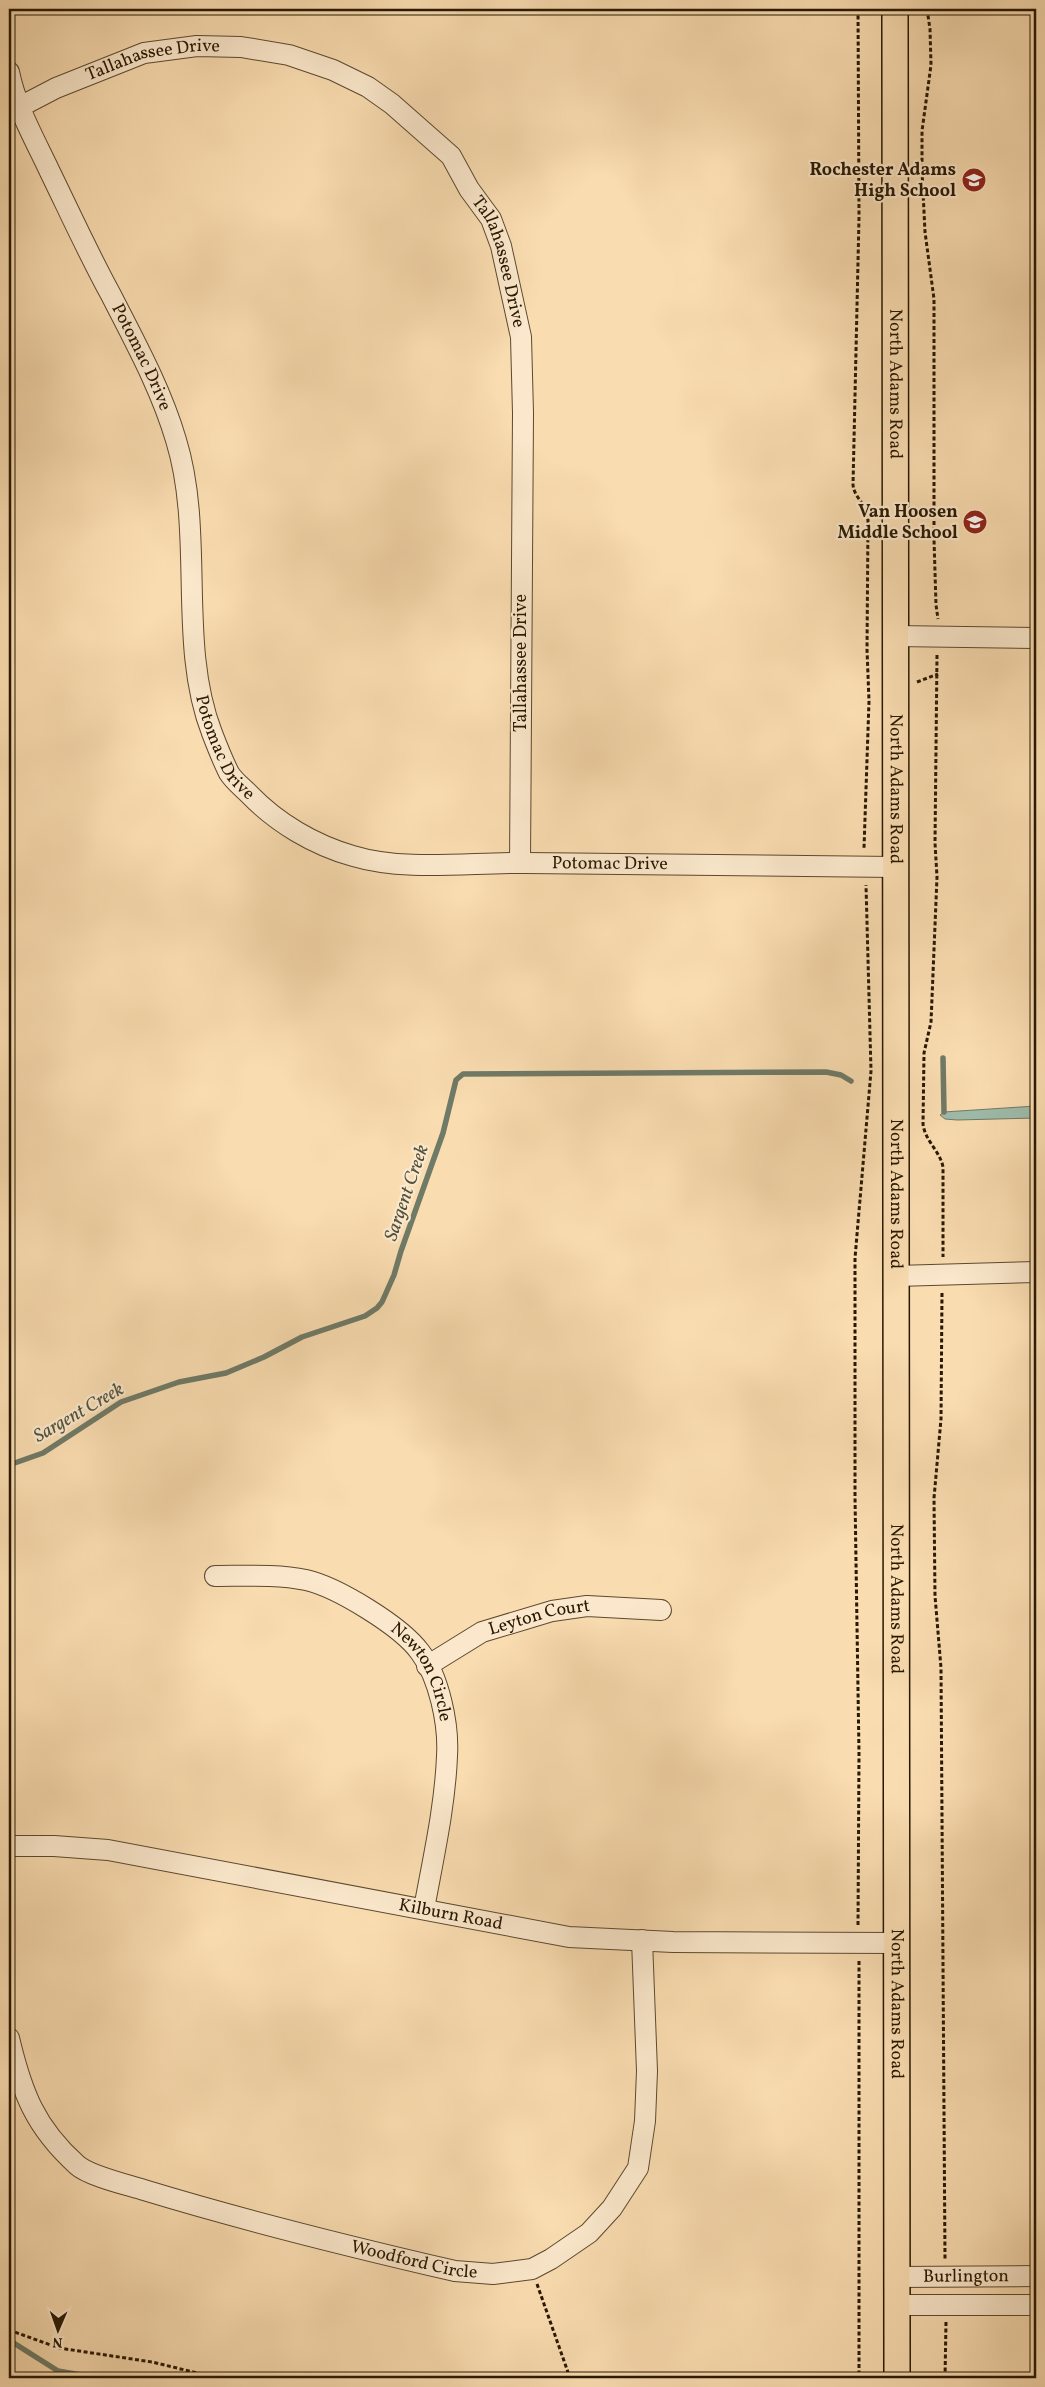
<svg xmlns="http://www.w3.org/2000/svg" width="1045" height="2387" font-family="Vollkorn,serif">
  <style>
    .water { fill: #9ebcab; stroke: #6f7a67 }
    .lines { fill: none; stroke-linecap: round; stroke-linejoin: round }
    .stream { stroke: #6f7a67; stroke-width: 5.5 }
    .minor-casing { stroke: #5c492e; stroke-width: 22 }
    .major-casing { stroke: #281802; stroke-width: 28 }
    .path { stroke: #281802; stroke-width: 3; stroke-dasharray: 4 2.5; stroke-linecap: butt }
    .minor { stroke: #fbe8cc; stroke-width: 20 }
    .major { stroke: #f9dcb0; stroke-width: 25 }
    .labels { text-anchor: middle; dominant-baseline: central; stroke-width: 4.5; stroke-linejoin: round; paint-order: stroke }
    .street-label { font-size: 18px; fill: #281802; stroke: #fbe8cc }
    .poi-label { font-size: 18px; font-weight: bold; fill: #281802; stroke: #fbe8cc; text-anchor: end }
    .water-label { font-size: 19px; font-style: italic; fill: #51513d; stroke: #fbe8cc }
  </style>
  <rect width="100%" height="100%" fill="#f9dcb0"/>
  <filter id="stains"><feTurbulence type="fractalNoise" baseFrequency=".004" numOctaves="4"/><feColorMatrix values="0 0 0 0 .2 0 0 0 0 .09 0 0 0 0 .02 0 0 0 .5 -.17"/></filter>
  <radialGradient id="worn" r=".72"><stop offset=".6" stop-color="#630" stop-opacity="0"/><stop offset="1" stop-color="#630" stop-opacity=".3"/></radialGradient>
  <polygon class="water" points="1036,1106 1036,1118 957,1120 945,1119 940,1115 944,1112"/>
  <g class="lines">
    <g class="stream">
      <polyline points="943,1058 944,1112"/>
      <polyline points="9,1465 43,1453 121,1402 179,1382 226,1373 264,1357 302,1337 365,1316 377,1308 382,1302 394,1275 401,1251 443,1133 456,1080 463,1074 826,1072 841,1075 851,1081"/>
      <polyline points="9,2340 58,2371 98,2378"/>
    </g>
    <defs>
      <g id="minor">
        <path id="s1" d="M 9,72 C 16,107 35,140 50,172 C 70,213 89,255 111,295 C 135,342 161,389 176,440 C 205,534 177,643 212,733 C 217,746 223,761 229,773 C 234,781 242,787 249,794 C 277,823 314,845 353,856 C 406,872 471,862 526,863 C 649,864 772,865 894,867"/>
        <path id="s2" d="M 10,112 L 56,88 L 144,53 L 197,46 L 241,47 L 289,55 L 333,70 L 368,87 L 392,104 L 451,156 L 469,189 L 491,219 L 501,246 L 521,337 L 523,413 L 520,863"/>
        <polyline points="895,636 1036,638"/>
        <polyline points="896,1276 1036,1272"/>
        <path id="s3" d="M 215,1576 C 245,1576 277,1574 306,1580 C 337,1587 401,1626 420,1652 C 439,1677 449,1724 447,1756 C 445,1807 433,1859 424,1909"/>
        <path id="s4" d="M 427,1666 L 482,1632 L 552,1611 L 587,1606 L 661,1610"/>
        <path id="s5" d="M 9,1846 L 54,1846 L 108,1850 L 569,1937 L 673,1942 L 895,1943"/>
        <path id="s6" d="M 9,2038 C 22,2093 35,2127 77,2165 C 89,2176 128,2185 144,2190 C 246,2221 351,2247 455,2271 L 493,2274 L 532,2269 L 551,2259 L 589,2233 L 612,2208 L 638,2168 L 645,2121 L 647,2071 L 642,1940"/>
        <path id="s7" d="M 896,2277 L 1036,2276"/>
        <polyline points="896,2305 1036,2305"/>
      </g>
      <g id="major">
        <path id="s8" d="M 895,9 L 897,2378"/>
      </g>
    </defs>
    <use href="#minor" class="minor-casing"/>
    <use href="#major" class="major-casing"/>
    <g class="path">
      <path d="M 858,9 L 859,217 L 853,485 C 855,500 867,502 868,521 L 867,649 L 869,701 L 864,848"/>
      <polyline points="927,9 930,29 931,65 922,131 922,171 925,232 934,299 934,539 936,605 938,619"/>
      <path d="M 937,655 L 935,843 L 937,877 L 931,1022 L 924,1053 L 923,1124 C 925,1141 940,1151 943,1167 L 943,1257"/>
      <polyline points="917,682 938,674"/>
      <polyline points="942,1293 941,1419 934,1498 935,1596 941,1668 945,2259"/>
      <polyline points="858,1925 859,1754 855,1497 855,1258 871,1071 866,885"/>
      <polyline points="859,1961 859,2378"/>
      <polyline points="537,2284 570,2378"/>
      <polyline points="9,2330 59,2348 152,2362 218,2378"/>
      <polyline points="945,2378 946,2322"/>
    </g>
    <use href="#minor" class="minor"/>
    <use href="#major" class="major"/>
  </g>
  <defs>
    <symbol id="school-disc" viewBox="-11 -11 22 22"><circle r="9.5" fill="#8f2418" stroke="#fbe8cc"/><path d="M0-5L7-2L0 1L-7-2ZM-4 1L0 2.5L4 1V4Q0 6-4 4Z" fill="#fff"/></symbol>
  </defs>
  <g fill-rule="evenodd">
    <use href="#school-disc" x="960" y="166" width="28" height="28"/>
    <use href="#school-disc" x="961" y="508" width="28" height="28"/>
  </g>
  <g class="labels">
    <g class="street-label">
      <text stroke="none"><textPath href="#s2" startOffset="154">Tallahassee Drive</textPath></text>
      <text stroke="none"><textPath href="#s2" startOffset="604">Tallahassee Drive</textPath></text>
      <text stroke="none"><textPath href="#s1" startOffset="315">Potomac Drive</textPath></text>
      <text stroke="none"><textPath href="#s8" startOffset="375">North Adams Road</textPath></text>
      <text transform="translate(521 663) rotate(-90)">Tallahassee Drive</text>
      <text stroke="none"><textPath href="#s1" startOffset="720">Potomac Drive</textPath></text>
      <text stroke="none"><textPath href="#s8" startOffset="780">North Adams Road</textPath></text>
      <text stroke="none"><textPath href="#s1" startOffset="1154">Potomac Drive</textPath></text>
      <text stroke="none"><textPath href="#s8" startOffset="1185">North Adams Road</textPath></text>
      <text stroke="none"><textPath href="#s8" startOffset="1590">North Adams Road</textPath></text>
      <text stroke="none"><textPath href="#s4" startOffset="124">Leyton Court</textPath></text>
      <text stroke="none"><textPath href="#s3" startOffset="246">Newton Circle</textPath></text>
      <text stroke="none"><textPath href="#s5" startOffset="448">Kilburn Road</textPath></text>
      <text stroke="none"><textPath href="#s8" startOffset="1995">North Adams Road</textPath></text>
      <text stroke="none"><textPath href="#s6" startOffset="498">Woodford Circle</textPath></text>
      <text stroke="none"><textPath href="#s7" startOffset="70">Burlington</textPath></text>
    </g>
    <g class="poi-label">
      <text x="956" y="170">Rochester Adams<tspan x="956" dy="21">High School</tspan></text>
      <text x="958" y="512">Van Hoosen<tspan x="958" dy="21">Middle School</tspan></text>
    </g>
    <g class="water-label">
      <text transform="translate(407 1193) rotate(-71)">Sargent Creek</text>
      <text transform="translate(79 1413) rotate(-30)">Sargent Creek</text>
    </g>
  </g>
  <rect width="1045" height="2387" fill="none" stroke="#f9dcb0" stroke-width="30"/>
  <rect x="10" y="10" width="1025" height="2367" fill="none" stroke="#281802" stroke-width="2.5"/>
  <rect x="15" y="15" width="1015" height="2357" fill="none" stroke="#281802"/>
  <g transform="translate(58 2330) rotate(182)" stroke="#fbe8cc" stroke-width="4" paint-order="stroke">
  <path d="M0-4L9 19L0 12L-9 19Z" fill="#281802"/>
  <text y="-8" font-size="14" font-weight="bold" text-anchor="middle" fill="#281802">N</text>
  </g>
  <rect width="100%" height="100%" filter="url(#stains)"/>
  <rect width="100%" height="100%" fill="url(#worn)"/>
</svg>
